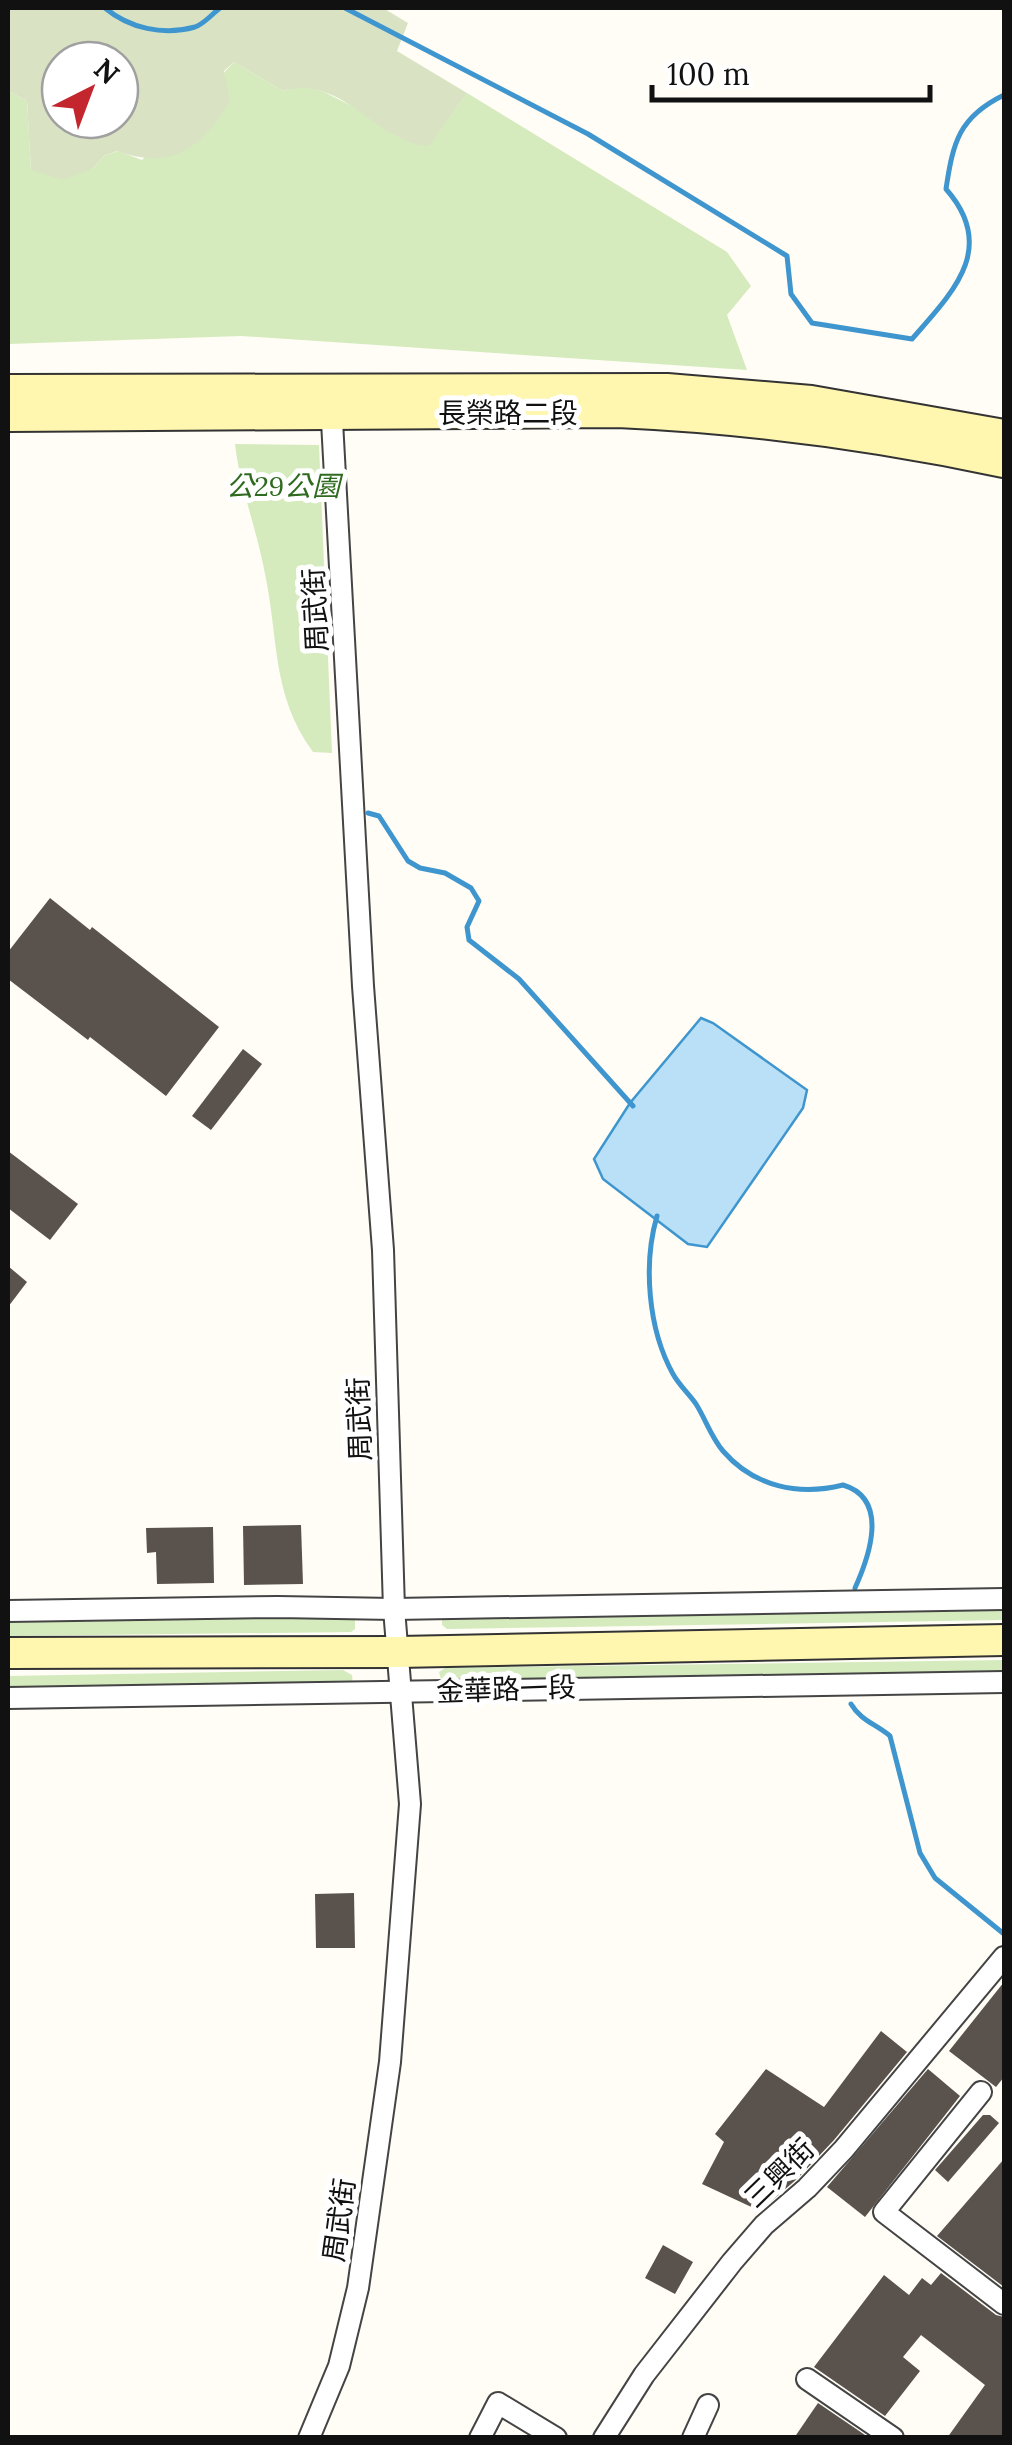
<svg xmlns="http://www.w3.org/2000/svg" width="1012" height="2445" font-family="Lora,'Noto Sans TC',serif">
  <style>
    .green { fill: #d5ebbd }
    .cemetery { fill: #d9e3c4; fill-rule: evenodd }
    .water { fill: #b9e0f7; stroke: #3f96cf; stroke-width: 2.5 }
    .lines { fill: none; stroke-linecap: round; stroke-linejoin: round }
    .stream { stroke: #3f96cf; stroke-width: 5 }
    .building { fill: #5a524d }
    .street-casing { stroke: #444; stroke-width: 24 }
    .secondary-casing { stroke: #333; stroke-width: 34 }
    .street { stroke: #fff; stroke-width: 20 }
    .secondary { stroke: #fff6b0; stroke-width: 30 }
    .labels { text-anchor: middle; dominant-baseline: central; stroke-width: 10; stroke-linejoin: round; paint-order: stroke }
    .street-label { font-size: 28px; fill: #111; stroke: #fff }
    .park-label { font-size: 28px; font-style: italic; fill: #2f6b1f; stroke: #fff }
  </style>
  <rect width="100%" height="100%" fill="#fffdf5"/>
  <g class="green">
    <polygon points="234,62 283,91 302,85 324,92 429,145 467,93 727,252 751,286 727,315 747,370 241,336 8,344 8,91 27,101 31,170 92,169 104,156 118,151 142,160"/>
    <path d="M 235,444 L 319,445 L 332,753 L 313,752 C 271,694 279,640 265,574 C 257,530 240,488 235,444 Z"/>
    <polygon points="1004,1605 1004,1620 447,1629 442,1625 442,1616"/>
    <polygon points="349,1615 355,1619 355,1629 351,1632 8,1636 8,1619"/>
    <polygon points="1004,1660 1004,1674 442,1683 439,1672 445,1668"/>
    <polygon points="343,1670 352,1675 353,1685 8,1694 8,1676"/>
  </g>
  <path class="cemetery" d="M 8,8 L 383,8 L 408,23 L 397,51 L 467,93 L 429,146 C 377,144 342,73 283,91 L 234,62 L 224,71 L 230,101 C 201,148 173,171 117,151 L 104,156 L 92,169 L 62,180 L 31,170 L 27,101 L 8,91 ZM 60,60 L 120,60 L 120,120 L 60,120 Z"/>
  <polygon class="water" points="701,1018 713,1023 807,1090 803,1108 707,1247 688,1244 603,1179 594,1159 630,1103"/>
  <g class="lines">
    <g class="stream">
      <path d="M 105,8 C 129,28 163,36 195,27 C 204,24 212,14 220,8"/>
      <path d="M 345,8 L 588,134 L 787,256 L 791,294 L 812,323 L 912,339 C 953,292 998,248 946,189 C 953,142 959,117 1004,95"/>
      <polyline points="368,813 379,816 408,861 420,868 445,873 471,888 479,901 467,927 469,940 519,979 633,1106"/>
      <path d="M 657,1216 C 643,1264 648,1329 673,1374 C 679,1385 689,1394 696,1404 C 706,1420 711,1437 723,1451 C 754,1487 799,1496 843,1485 C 890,1499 869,1557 855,1588"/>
      <path d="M 851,1704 C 861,1721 876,1724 890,1736 L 920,1853 L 935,1878 L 1004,1934"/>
    </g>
  </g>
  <g class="building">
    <polygon points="50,898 90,930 92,927 219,1027 166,1096 90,1037 88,1040 8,979 8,952"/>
    <polygon points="243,1049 262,1064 211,1130 192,1116"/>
    <polygon points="8,1151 78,1204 50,1240 8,1208"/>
    <polygon points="8,1266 27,1282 8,1307"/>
    <polygon points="301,1525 303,1584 244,1585 243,1526"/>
    <polygon points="213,1527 214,1583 157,1584 156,1552 147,1553 146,1528"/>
    <polygon points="354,1893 355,1948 316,1948 315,1894"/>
    <polygon points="1004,1982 1004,2077 996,2087 949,2051"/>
    <polygon points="881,2031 907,2052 834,2140 798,2178 760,2211 702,2184 724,2142 715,2134 766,2069 824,2107"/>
    <polygon points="928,2069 960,2096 865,2217 827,2187"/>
    <polygon points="983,2115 990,2115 999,2123 948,2182 935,2170"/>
    <polygon points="1004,2159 1004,2287 937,2236"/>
    <polygon points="663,2245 693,2262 675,2294 645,2278"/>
    <polygon points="941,2273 996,2315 1004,2317 1004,2438 947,2438 985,2385 921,2335 903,2357 920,2371 885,2416 814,2367 884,2275 909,2295 922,2278 931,2285"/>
    <polygon points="818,2403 868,2437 794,2438"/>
  </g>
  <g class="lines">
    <defs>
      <g id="street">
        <polyline points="8,1611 278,1607 394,1609 1004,1599"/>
        <polyline points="8,1698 1004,1682"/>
        <polyline points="981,2092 884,2212 1004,2304"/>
        <polyline points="807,2379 893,2438"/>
        <polyline points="309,2438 339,2366 358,2288 390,2062 410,1804 394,1609 383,1250 363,986 331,403"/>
        <polyline points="480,2438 498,2403 556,2438"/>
        <polyline points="604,2438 644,2375 732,2262 764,2225 807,2188 844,2149 1004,1957"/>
        <polyline points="693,2438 708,2405"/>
      </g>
      <g id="secondary">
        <polyline points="8,390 667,389 811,401 1004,435"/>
        <path d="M 8,416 L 618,412 C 749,418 876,435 1004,462"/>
        <polyline points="8,1653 399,1652 1004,1640"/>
      </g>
    </defs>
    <use href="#street" class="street-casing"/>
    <use href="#secondary" class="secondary-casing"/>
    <use href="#street" class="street"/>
    <use href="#secondary" class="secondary"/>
  </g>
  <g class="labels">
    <g class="street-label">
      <text x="508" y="413">長榮路二段</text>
      <text transform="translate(315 610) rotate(-93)">周武街</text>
      <text transform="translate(359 1419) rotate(-92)">周武街</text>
      <text transform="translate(506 1689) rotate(-2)">金華路一段</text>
      <text transform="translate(779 2173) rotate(-44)">三興街</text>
      <text transform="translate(339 2220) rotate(-82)">周武街</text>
    </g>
    <g class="park-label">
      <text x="283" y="486">公29公園</text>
    </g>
  </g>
  <rect width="1012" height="2445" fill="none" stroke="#111111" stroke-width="20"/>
  <g transform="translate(90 90) rotate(42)"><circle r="48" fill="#ffffff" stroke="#a0a0a0" stroke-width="2.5"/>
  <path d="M0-8L18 38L0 25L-18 38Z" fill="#c4262e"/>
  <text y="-15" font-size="28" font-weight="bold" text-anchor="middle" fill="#111111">N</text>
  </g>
  <path d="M652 85v15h278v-15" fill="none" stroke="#111111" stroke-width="5"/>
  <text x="667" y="85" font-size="30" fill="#111111" stroke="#ffffff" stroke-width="8" paint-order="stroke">100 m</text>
</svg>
